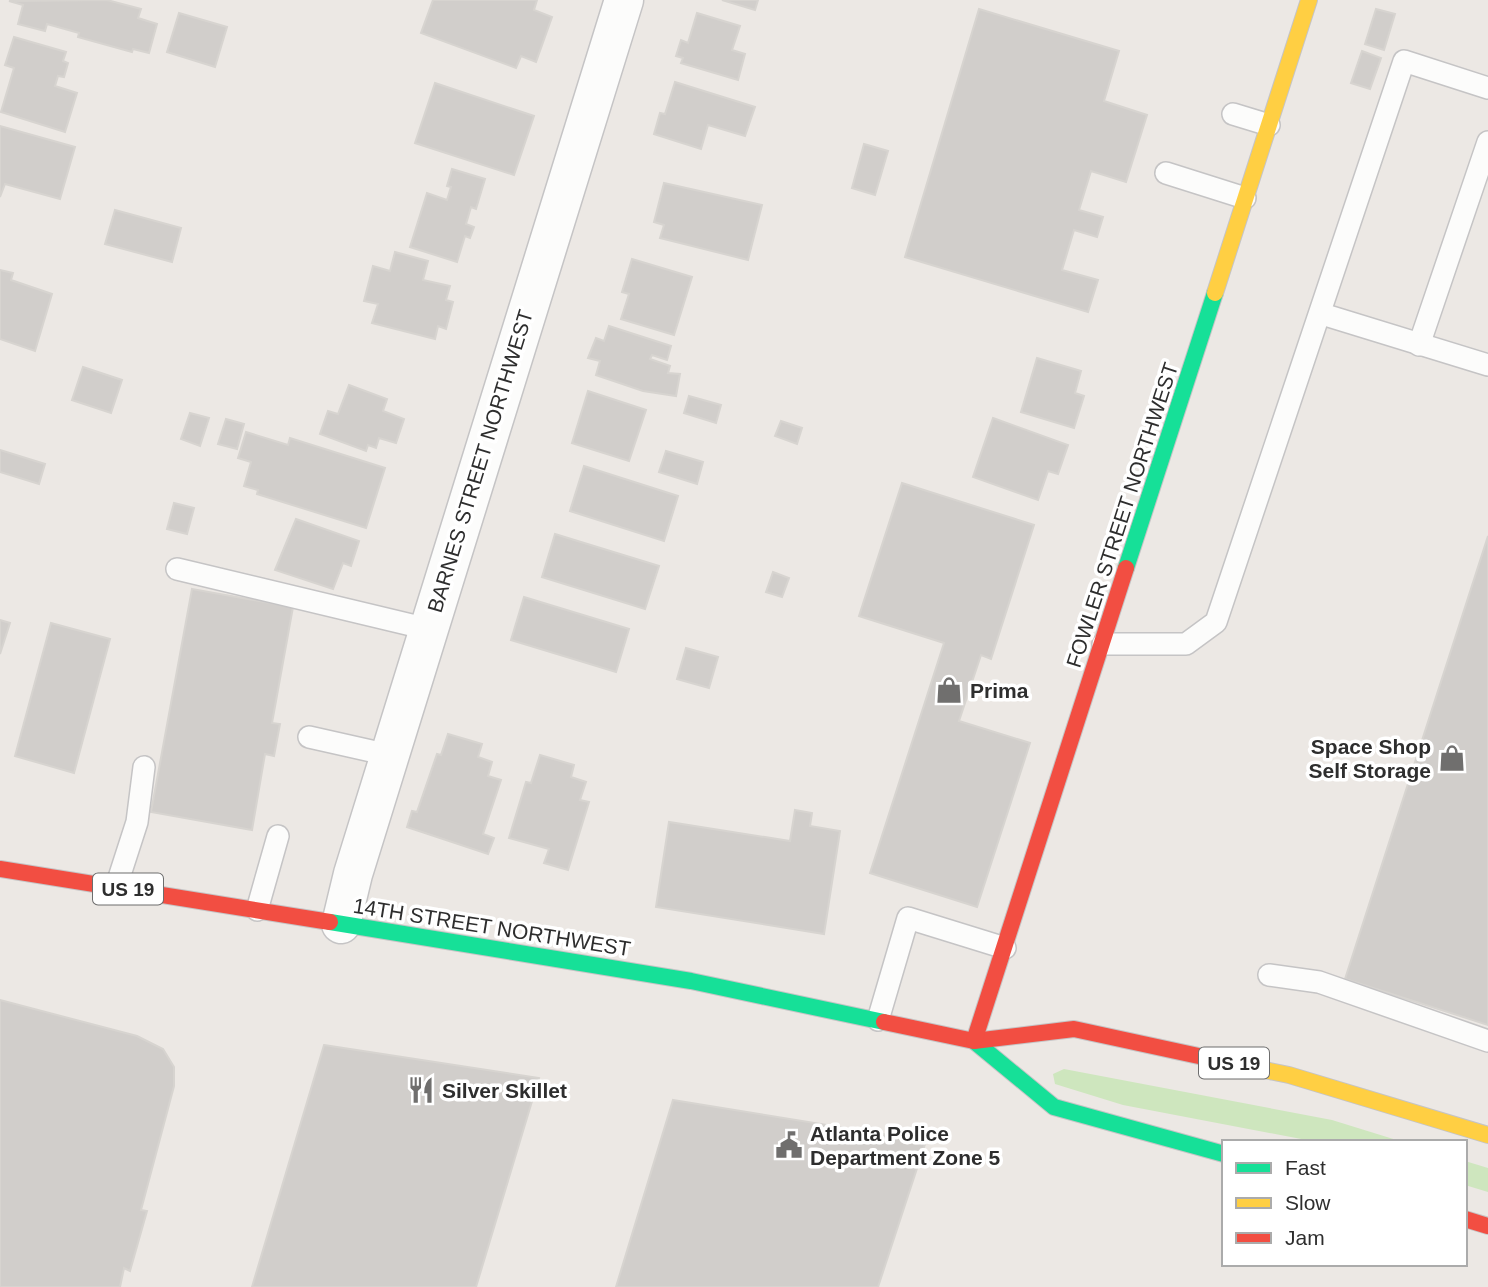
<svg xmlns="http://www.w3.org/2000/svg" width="1488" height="1287" font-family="Arial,sans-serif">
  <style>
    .green { fill: #cee6be }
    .building { fill: #d1cecb; stroke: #d7d4d0; stroke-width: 2 }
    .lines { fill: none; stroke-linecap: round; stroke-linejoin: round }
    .lane-casing { stroke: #c5c4c5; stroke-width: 24 }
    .street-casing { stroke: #c5c4c5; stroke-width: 41 }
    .fast-casing { stroke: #c5c4c5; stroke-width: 18 }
    .slow-casing { stroke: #c5c4c5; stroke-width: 18 }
    .jam-casing { stroke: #c5c4c5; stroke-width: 18 }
    .lane { stroke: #fcfcfb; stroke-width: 21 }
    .street { stroke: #fcfcfb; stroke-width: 38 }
    .fast { stroke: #16e098; stroke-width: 16 }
    .slow { stroke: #ffcf43; stroke-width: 16 }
    .jam { stroke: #f24e42; stroke-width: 16 }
    .labels { text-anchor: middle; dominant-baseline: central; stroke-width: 7; stroke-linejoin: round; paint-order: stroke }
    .shield { fill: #fff; stroke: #6d6d6d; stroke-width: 2 }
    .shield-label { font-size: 19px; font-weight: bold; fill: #2e2e2e }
    .street-label { font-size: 21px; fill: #2e2e2e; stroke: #fff }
    .poi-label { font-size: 21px; font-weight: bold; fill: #2e2e2e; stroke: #fff; text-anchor: start }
  </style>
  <rect width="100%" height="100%" fill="#ece8e4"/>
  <g class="green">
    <polygon points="1064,1069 1332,1120 1403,1142 1317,1142 1123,1105 1055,1084 1053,1074"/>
    <polygon points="1465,1161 1488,1168 1488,1192 1465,1185"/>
  </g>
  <g class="building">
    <polygon points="107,0 141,9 138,18 157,24 149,53 133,49 132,52 78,37 79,33 47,24 45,31 18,24 23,5 9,1"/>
    <polygon points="433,0 537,0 534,10 552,17 536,62 521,56 516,68 421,33"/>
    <polygon points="722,0 758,0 755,10"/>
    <polygon points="979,9 1119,51 1104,101 1147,115 1126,182 1091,171 1079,210 1103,217 1097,237 1074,230 1062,270 1098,280 1088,312 905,257"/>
    <polygon points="1376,9 1395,14 1384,50 1365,44"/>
    <polygon points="179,13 227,27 215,67 167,52"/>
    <polygon points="697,13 740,26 732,50 745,54 738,80 681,63 683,58 676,56 681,40 688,43"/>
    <polygon points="14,37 66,52 63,61 68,63 64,77 58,76 55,86 77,93 65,132 1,112 14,68 5,65"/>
    <polygon points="1362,51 1381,58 1370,89 1351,83"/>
    <polygon points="675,82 755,107 745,136 708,125 701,149 654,134 660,113 665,114"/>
    <polygon points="435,83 534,116 514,175 415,143"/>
    <polygon points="0,126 75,147 60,199 5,184 0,197"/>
    <polygon points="864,144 888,151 875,195 852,188"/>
    <polygon points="452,169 485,179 476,209 471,207 466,224 474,227 470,238 465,236 457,262 410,247 427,193 447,200 451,187 447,186"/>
    <polygon points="664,183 762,205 748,260 660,238 664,225 654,222"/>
    <polygon points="115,210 181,228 172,262 105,244"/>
    <polygon points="395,252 428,261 423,280 450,286 446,300 453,302 446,329 438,326 435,339 372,323 378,304 364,301 373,266 390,271"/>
    <polygon points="632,259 692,277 674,335 621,319 629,294 622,292"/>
    <polygon points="0,270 13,273 11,280 52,294 35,351 0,339"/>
    <polygon points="609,326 671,346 667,360 652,355 650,359 670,366 668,373 680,374 676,396 643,391 596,375 600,361 588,358 596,338 604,341"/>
    <polygon points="1037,358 1081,371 1075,393 1084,396 1074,428 1021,412"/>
    <polygon points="83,367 122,380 111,413 72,400"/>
    <polygon points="349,385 387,399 383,411 404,419 396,443 379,438 376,448 368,445 366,451 320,434 328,411 338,414"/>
    <polygon points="588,391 646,410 629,461 572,443"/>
    <polygon points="689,396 721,405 716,423 684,413"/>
    <polygon points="190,413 209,418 200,446 181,439"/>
    <polygon points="993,418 1068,445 1058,474 1048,471 1038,500 973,477"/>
    <polygon points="226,419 244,424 237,449 218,444"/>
    <polygon points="781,421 802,428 797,444 775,436"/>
    <polygon points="246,432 288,445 290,438 385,468 366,528 257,494 258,490 244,486 251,462 238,458"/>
    <polygon points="0,450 45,464 39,484 0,472"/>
    <polygon points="666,451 703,462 697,484 659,472"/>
    <polygon points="584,466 678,496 664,541 570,511"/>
    <polygon points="902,483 1034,525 991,659 981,655 959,721 1030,743 977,907 870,873 944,643 859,616"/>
    <polygon points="174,503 194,508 187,534 167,529"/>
    <polygon points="296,519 359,541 351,566 343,563 333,589 275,570"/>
    <polygon points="555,534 659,566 645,609 542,577"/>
    <polygon points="1488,536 1488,1025 1345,979"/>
    <polygon points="773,572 789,578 782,597 766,592"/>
    <polygon points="192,589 293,607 272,723 280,724 274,756 265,754 252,830 151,812"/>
    <polygon points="524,597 629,629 616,672 511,640"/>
    <polygon points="0,620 10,623 0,654"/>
    <polygon points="51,623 110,639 74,773 15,756"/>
    <polygon points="686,648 718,657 709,688 677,679"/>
    <polygon points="448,734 482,744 478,757 492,762 488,776 501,780 483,834 494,838 488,854 407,827 412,811 417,812 437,754 441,755"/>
    <polygon points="540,755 574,765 571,777 586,782 580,800 589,802 568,870 544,863 549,849 509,838 526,782 531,783"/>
    <polygon points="795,810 812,813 810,826 840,831 824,934 656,907 669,822 790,841"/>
    <polygon points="0,1000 137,1036 163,1049 174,1067 174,1086 141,1210 147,1211 130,1271 124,1268 120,1287 0,1287"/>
    <polygon points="324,1045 539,1078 476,1287 252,1287"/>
    <polygon points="673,1100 926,1141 878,1287 616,1287"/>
  </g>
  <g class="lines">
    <defs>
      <g id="lane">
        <polyline points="1233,114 1269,125"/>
        <polyline points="1166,173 1245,198"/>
        <polyline points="1322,314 1488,365"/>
        <polyline points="1419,345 1488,142"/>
        <polyline points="177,569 428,629"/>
        <polyline points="1103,644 1186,644 1216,622 1404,61 1488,88"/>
        <polyline points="309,737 389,755"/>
        <polyline points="116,887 137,822 144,767"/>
        <polyline points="257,910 278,836"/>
        <polyline points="1269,975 1319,982 1488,1041"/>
        <polyline points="878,1020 908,918 1005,948"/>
      </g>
      <polyline id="street" points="341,924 353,874 624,0"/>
      <g id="fast">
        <polyline points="1126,568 1215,293"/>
        <polyline points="330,922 691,981 884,1022"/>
        <polyline points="974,1041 1054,1107 1224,1154"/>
      </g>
      <g id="slow">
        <polyline points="1215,293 1309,0"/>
        <polyline points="1231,1063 1289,1075 1488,1135"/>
      </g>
      <g id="jam">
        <polyline points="0,869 330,922"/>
        <polyline points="884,1022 974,1041 1074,1029 1231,1063"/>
        <polyline points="974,1041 1126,568"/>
        <polyline points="1465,1219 1488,1226"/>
      </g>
    </defs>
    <use href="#lane" class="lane-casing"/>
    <use href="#street" class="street-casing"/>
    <use href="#fast" class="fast-casing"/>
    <use href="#slow" class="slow-casing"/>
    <use href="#jam" class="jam-casing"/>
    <use href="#lane" class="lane"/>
    <use href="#street" class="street"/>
    <use href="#fast" class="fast"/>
    <use href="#slow" class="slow"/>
    <use href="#jam" class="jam"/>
  </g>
  <defs>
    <symbol id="shop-bare" viewBox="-9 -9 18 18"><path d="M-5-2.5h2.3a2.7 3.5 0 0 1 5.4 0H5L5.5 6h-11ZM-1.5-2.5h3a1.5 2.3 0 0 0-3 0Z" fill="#706f6e" stroke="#fff" stroke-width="2.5" paint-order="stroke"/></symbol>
    <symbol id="restaurant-bare" viewBox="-9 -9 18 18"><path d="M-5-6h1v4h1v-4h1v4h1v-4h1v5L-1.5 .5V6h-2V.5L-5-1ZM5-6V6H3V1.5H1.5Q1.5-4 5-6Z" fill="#706f6e" stroke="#fff" stroke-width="2.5" paint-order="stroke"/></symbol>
    <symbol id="civic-bare" viewBox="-9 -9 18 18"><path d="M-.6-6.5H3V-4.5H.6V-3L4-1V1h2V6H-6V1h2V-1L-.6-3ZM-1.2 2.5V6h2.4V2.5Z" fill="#706f6e" stroke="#fff" stroke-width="2.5" paint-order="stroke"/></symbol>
  </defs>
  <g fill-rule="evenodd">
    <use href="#shop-bare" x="930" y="671" width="38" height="38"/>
    <use href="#shop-bare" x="1433" y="739" width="38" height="38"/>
    <use href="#restaurant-bare" x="402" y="1071" width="38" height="38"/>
    <use href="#civic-bare" x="770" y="1126" width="38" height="38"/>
  </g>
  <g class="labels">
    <g class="shield">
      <rect x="93" y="873.5" width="70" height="31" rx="5"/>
      <rect x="1199" y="1047.5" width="70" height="31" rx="5"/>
    </g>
    <g class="shield-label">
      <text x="128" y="889">US 19</text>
      <text x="1234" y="1063">US 19</text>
    </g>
    <g class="street-label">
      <text transform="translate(480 461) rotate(-73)">BARNES STREET NORTHWEST</text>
      <text transform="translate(1122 515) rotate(-72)">FOWLER STREET NORTHWEST</text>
      <text transform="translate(492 927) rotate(9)">14TH STREET NORTHWEST</text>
    </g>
    <g class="poi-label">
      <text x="970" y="690">Prima</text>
      <text x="1431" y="746" text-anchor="end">Space Shop<tspan x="1431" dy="24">Self Storage</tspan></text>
      <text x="442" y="1090">Silver Skillet</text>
      <text x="810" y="1133">Atlanta Police<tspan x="810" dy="24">Department Zone 5</tspan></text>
    </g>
  </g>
  <rect x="1222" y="1140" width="245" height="126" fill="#ffffff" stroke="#ababab" stroke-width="2"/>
  <rect x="1236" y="1163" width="35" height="10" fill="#16e098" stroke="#ababab" stroke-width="2"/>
  <text x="1285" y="1175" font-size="21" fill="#2e2e2e">Fast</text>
  <rect x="1236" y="1198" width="35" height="10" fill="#ffcf43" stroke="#ababab" stroke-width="2"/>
  <text x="1285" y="1210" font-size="21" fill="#2e2e2e">Slow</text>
  <rect x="1236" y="1233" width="35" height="10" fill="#f24e42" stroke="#ababab" stroke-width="2"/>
  <text x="1285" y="1245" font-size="21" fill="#2e2e2e">Jam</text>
</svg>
